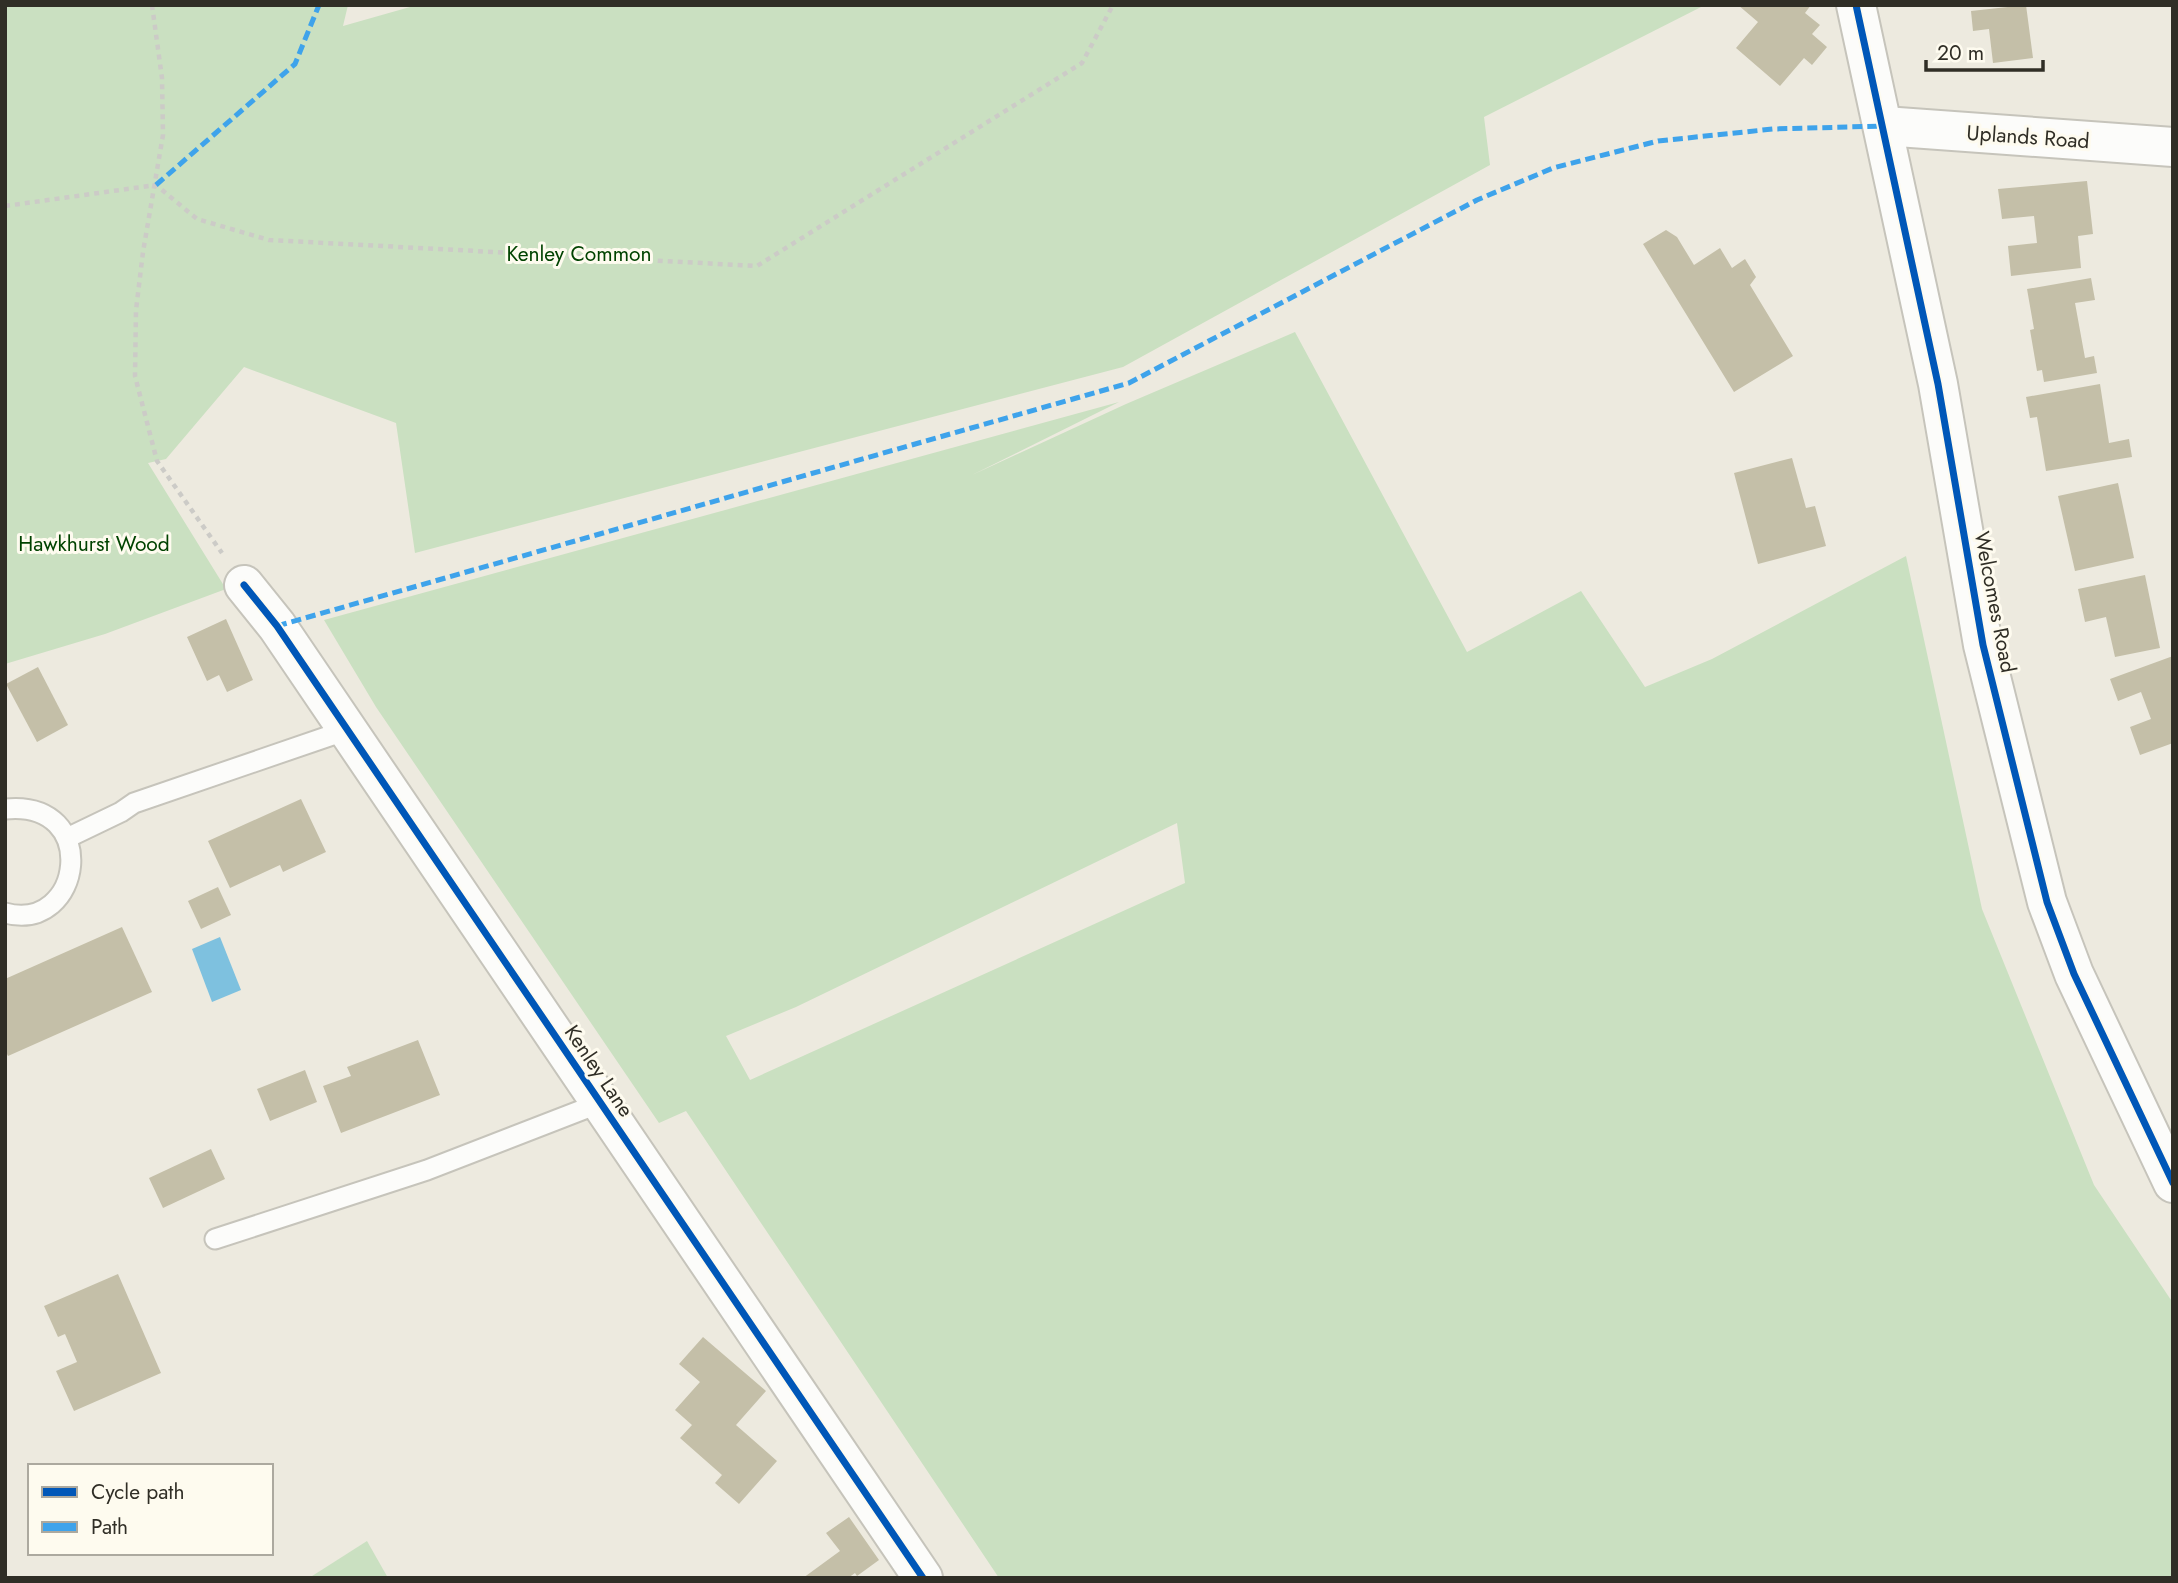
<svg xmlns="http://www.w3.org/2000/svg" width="2178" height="1583" font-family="Jost,sans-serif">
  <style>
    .green { fill: #cae0c1; fill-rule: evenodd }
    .water { fill: #7ec1df }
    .building { fill: #c4bfa8 }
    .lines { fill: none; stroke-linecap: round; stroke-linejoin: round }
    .service-casing { stroke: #c6c4bb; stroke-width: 23 }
    .minor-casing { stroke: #c6c4bb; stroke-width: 42 }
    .path { stroke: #cccbc7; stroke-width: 4.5; stroke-dasharray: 5 5; stroke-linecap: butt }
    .service { stroke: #fcfcfa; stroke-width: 19 }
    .minor { stroke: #fcfcfa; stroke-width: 38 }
    .quiet { stroke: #3ea3eb; stroke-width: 5; stroke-dasharray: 10 5; stroke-linecap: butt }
    .cycleway-casing { stroke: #fefbef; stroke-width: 11 }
    .cycleway { stroke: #0057b8; stroke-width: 7 }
    .labels { text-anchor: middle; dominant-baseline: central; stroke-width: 6; stroke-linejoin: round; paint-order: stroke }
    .street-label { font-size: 21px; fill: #302e26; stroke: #fefbef }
    .park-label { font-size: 21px; fill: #004300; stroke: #fefbef }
  </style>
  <rect width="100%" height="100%" fill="#edeadf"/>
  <g class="green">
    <polygon points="5,5 348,5 343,26 417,5 1705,5 1484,117 1490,165 1123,367 415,553 396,423 244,367 166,459 148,463 226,589 105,634 5,664"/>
    <path d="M 1295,332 L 1467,652 L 1581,591 L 1645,687 L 1712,659 L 1906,556 L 1982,909 L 2094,1185 L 2173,1303 L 2173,1578 L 999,1578 L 686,1111 L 659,1123 L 376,707 L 324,620 L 1119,402 L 972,475 L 1126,404 ZM 1177,823 L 1185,883 L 750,1080 L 726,1036 L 796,1007 Z"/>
    <polygon points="367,1541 388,1578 309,1578"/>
  </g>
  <polygon class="water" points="220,937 241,990 212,1002 192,949"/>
  <g class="building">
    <polygon points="1738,5 1811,5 1805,13 1820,25 1812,34 1827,47 1812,65 1804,58 1780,86 1736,48 1758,22"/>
    <polygon points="2026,5 2033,58 1993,63 1989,29 1973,31 1971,11"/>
    <polygon points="2087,181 2093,234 2078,236 2081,268 2011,276 2008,246 2037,243 2034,216 2002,219 1998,189"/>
    <polygon points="1666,230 1677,237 1694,265 1720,248 1732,268 1745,259 1756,277 1750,285 1793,356 1734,392 1643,244"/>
    <polygon points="2091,278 2095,300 2075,303 2085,358 2094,356 2097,373 2044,382 2042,370 2037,371 2030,330 2034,329 2027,289"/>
    <polygon points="2100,384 2109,443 2129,439 2132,457 2046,471 2037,417 2030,418 2026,397"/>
    <polygon points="1792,458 1806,508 1815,506 1826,546 1758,564 1734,473"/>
    <polygon points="2118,483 2134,558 2075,571 2058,496"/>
    <polygon points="2145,575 2160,648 2115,657 2106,617 2085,622 2078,589"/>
    <polygon points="226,619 253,680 227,692 219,675 207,681 187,637"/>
    <polygon points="2173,656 2173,743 2140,755 2130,727 2151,719 2141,692 2118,701 2110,679"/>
    <polygon points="38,667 68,725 37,742 6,684"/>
    <polygon points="301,799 326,852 283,872 280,865 230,888 208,841"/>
    <polygon points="218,887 231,915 201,929 188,901"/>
    <polygon points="122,927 152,992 8,1056 5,1050 5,979"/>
    <polygon points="418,1040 440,1095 341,1133 323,1086 351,1076 347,1067"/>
    <polygon points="305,1070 317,1102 270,1121 257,1089"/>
    <polygon points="211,1149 225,1179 163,1208 149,1178"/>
    <polygon points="118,1274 161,1373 74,1411 56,1371 77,1362 65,1334 58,1337 44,1306"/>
    <polygon points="703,1337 766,1391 736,1425 777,1461 739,1504 715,1483 722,1475 680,1438 692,1425 675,1410 700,1382 679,1364"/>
    <polygon points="849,1517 879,1560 857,1576 855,1573 848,1578 803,1578 840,1551 826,1533"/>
  </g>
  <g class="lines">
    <defs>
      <g id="service">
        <path d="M 5,809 C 102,799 83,934 5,913"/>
        <polyline points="67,838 121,812 134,803 347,730"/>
        <polyline points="215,1239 427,1170 600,1103"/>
      </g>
      <g id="minor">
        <polyline points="1856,5 1938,384 1983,645 2047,902 2074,974 2173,1183"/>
        <polyline points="1884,126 2173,147"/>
        <polyline points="244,585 277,626 923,1578"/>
      </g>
    </defs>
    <use href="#service" class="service-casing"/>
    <use href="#minor" class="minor-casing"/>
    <g class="path">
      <polyline points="152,5 162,78 163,135 143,252 136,310 135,376 157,461 222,553"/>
      <polyline points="5,206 156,185 197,219 269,240 757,266 1082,63 1113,5"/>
    </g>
    <use href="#service" class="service"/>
    <use href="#minor" class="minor"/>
    <g class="quiet">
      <polyline points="156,185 295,64 319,5"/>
      <polyline points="277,626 1129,383 1477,200 1553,168 1658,141 1773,129 1884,126"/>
    </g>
    <defs>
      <g id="cycleway">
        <polyline points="1856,5 1938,384 1983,645 2047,902 2074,974 2173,1183"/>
        <polyline points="244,585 277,626 923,1578"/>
      </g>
    </defs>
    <use href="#cycleway" class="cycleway-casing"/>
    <use href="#cycleway" class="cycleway"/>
  </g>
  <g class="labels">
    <g class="street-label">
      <text transform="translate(2028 137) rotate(4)">Uplands Road</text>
      <text transform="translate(1995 602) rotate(79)">Welcomes Road</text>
      <text transform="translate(599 1071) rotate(56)">Kenley Lane</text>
    </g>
    <g class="park-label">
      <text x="579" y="254">Kenley Common</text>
      <text x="94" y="544">Hawkhurst Wood</text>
    </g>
  </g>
  <rect width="2178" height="1583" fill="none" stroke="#302e26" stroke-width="14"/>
  <rect x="28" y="1464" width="245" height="91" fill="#fefbef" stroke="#aca99f" stroke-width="2"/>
  <rect x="42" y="1487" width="35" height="10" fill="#0057b8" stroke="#aca99f" stroke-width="2"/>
  <text x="91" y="1499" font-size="21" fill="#302e26">Cycle path</text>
  <rect x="42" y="1522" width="35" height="10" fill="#3ea3eb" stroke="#aca99f" stroke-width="2"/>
  <text x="91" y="1534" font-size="21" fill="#302e26">Path</text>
  <path d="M1926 60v10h117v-10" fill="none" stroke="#302e26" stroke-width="3.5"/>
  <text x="1937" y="60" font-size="21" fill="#302e26" stroke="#fefbef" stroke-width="5" paint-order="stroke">20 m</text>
</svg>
